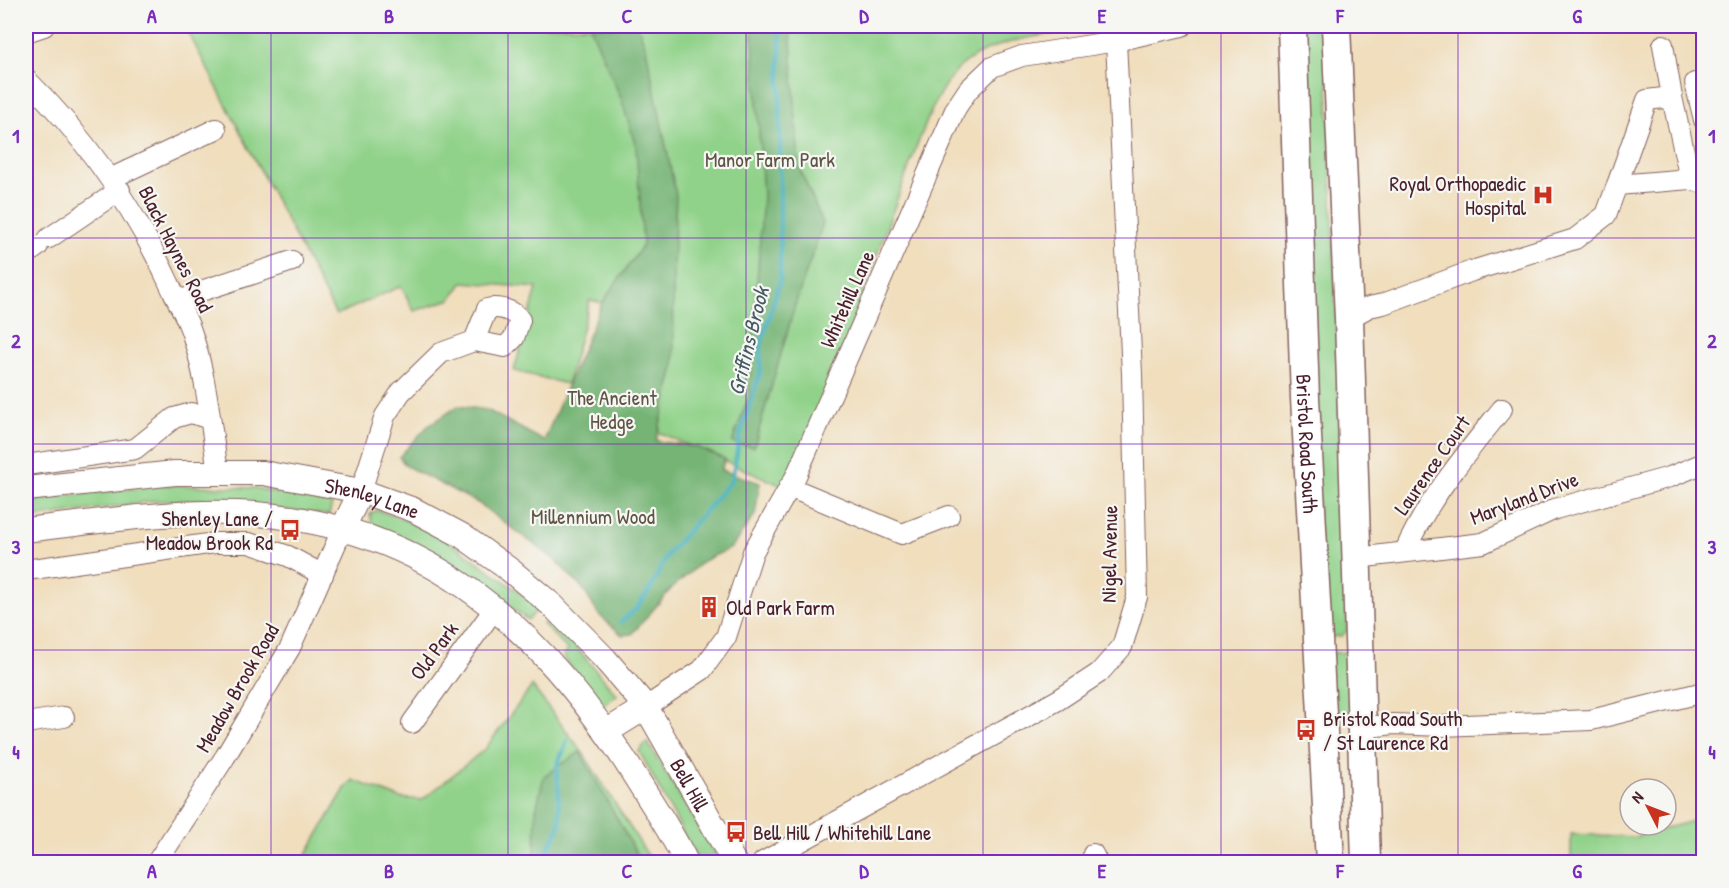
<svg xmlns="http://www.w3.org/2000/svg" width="1729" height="888" font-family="'Patrick Hand',sans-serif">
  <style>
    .green { fill: #90d289; stroke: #6d785a; stroke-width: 1.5 }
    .forest { fill: #74b475; stroke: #5f6a50; stroke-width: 1.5 }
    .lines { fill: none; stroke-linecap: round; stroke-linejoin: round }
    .stream { stroke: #41afbd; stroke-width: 4.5 }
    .minor-casing { stroke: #84625e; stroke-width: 22 }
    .major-casing { stroke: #84625e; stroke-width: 26 }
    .highway-casing { stroke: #84625e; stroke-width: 31 }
    .minor { stroke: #fff; stroke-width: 20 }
    .major { stroke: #fff; stroke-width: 24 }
    .highway { stroke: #fff; stroke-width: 28 }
    .grid { fill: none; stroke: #7b2cbf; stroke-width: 1.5; stroke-opacity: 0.55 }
    .labels { text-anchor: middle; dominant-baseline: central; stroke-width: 4.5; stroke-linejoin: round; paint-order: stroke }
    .park-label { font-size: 21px; fill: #5f5547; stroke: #f6f6f2 }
    .poi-label { font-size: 21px; fill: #4a1f2b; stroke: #f6f6f2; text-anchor: start }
    .street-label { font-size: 21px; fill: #4a1f2b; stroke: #f6f6f2 }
    .water-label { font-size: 22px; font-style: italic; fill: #465965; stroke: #f6f6f2 }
    .neatline { fill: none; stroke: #7b2cbf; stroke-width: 2 }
    .grid-label { font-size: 20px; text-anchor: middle; font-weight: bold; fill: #7b2cbf }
  </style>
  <rect width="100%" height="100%" fill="#f6f6f2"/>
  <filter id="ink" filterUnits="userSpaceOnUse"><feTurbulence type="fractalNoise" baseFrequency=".0167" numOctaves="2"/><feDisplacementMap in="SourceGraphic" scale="12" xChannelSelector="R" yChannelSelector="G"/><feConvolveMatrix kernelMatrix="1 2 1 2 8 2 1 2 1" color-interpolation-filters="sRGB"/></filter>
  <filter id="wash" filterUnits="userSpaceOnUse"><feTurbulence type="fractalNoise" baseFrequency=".008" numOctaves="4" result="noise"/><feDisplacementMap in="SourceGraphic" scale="24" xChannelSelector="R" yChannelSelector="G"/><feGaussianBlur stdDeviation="1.35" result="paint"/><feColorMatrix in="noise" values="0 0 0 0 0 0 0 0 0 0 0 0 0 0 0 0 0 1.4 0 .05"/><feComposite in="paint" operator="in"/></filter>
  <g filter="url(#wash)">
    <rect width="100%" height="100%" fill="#f0debd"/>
    <g class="green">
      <path d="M 185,26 L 1104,26 C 1060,34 992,36 959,68 C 938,88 928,120 917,145 L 796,476 L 785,487 L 644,426 L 643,246 L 602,303 L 590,300 L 567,384 L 514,371 L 537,288 L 463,282 L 451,299 L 414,311 L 401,286 L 336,315 Z"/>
      <polygon points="1302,26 1326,26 1347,631 1341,636 1330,637 1322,625"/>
      <polygon points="167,485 255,488 332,504 329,515 202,500 153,501 26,519 26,500"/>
      <polygon points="377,510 435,531 540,607 528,620 436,553 372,524 370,514"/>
      <polygon points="551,618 617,695 600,708 563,656 568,650 543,624"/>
      <polygon points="1353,652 1356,716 1328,710 1325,653"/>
      <polygon points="532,686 583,753 652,862 302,862 346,787 353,780 400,798 422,800 485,749"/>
      <polygon points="647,742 718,858 710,862 699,862 639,751"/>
      <polygon points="1703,818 1703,862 1571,862 1571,834 1635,837"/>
    </g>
    <g class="forest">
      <polygon points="590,26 638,26 646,48 676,195 673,267 674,367 656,441 697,447 725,459 721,470 760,483 755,515 731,548 703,561 671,589 632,634 622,635 598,614 584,590 554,559 478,503 406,466 399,457 428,426 458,406 487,410 544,441 602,303 643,245 636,147 622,101"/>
      <polygon points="752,26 790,26 799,167 823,223 796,302 754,447 732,443 749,396 763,195"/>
      <polygon points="580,752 639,858 636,862 535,862 536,809 544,776"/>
    </g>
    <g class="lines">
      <g class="stream">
        <polyline points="621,622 636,609 651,588 667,555 732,480 740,435 760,373 761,345 780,280 780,26"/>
        <polyline points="542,862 560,825 557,766 567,741"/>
      </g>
    </g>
  </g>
  <g filter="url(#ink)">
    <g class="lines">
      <defs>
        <g id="minor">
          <polyline points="26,32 44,26"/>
          <polyline points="1663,45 1672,97"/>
          <path d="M 26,79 C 87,139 133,205 169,283 C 177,301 188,319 193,337 C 207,380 211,427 218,472"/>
          <polyline points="1695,83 1704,120"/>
          <polyline points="112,178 216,129"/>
          <polyline points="1617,185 1647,100 1672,97 1690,179"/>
          <polyline points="49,238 120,190"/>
          <polyline points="26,255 38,246"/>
          <polyline points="179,304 195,293 292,261"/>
          <polyline points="1349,318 1369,307 1383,304 1472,271 1575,239 1606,215 1617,185 1690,179 1704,184"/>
          <polyline points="26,465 135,449 174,418 191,413 210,419"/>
          <polyline points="789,487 902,534 949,516"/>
          <path d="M 361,491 L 385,416 L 401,392 L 441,353 L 474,341 L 505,347 L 514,338 L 520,320 C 514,310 498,306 487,309 L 474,341"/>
          <path d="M 1405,551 C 1428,499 1466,454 1502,409"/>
          <polyline points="1357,558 1483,543 1555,509 1670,477 1704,463"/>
          <polyline points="26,570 215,543 249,543 288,556 323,575"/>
          <polyline points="646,707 702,670 726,637 753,552 796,476 956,108 968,90 992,67 1022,56 1116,41 1182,26"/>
          <polyline points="26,723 64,717"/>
          <polyline points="412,723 495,608"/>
          <polyline points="1362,728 1393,724 1442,726 1591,720 1704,692"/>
          <polyline points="1093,854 1097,862"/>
          <polyline points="157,862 225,757 290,648 342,530"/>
          <polyline points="763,862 1058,700 1099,673 1122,647 1137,597 1132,374 1116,41"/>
        </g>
        <g id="major">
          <path id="s1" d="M 26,489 L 175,473 L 263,473 L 361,491 L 414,510 L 461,535 L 510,570 L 553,606 L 605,659 L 646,707 L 734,862"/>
          <path d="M 26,530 C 102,521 179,509 256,514 C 431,527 543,630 633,773 C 651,802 671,831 686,862"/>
          <polyline points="342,530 361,491"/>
          <polyline points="606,732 646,707"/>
        </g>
        <g id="highway">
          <path id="s2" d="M 1292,26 L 1305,398 L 1330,862"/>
          <polyline points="1336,26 1349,318 1366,862"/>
        </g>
      </defs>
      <use href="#minor" class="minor-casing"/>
      <use href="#major" class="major-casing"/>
      <use href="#highway" class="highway-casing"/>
      <use href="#minor" class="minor"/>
      <use href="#major" class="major"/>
      <use href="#highway" class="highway"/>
    </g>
  </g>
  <path class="grid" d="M 271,26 L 271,862M 508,26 L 508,862M 746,26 L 746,862M 983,26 L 983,862M 1221,26 L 1221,862M 1458,26 L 1458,862M 26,238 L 1704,238M 26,444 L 1704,444M 26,650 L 1704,650"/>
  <defs>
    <symbol id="hospital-bare" viewBox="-9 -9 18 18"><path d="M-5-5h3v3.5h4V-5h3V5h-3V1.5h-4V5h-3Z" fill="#c8321e" stroke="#f6f6f2" stroke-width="2.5" paint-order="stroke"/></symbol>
    <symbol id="bus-bare" viewBox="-9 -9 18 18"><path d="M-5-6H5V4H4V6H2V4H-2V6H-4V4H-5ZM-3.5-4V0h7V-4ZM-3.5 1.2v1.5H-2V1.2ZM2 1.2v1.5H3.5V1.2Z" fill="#c8321e" stroke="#f6f6f2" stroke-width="2.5" paint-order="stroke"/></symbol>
    <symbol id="building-bare" viewBox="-9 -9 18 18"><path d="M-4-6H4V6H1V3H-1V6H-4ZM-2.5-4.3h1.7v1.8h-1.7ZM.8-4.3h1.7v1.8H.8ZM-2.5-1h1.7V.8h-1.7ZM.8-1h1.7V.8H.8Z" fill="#c8321e" stroke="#f6f6f2" stroke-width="2.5" paint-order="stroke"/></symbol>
  </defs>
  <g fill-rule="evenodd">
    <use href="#hospital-bare" x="1528" y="180" width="30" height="30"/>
    <use href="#bus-bare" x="275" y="515" width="30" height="30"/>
    <use href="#building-bare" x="694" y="592" width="30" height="30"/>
    <use href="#bus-bare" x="1291" y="715" width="30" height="30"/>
    <use href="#bus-bare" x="721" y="817" width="30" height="30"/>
  </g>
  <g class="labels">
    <g class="park-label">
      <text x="770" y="159">Manor Farm Park</text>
      <text x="612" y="397">The Ancient<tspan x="612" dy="24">Hedge</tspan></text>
      <text x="593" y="516">Millennium Wood</text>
    </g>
    <g class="poi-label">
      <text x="1526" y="183" text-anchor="end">Royal Orthopaedic<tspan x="1526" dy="24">Hospital</tspan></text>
      <text x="273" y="518" text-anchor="end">Shenley Lane /<tspan x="273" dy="24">Meadow Brook Rd</tspan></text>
      <text x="726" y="607">Old Park Farm</text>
      <text x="1323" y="718">Bristol Road South<tspan x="1323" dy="24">/ St Laurence Rd</tspan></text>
      <text x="753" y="832">Bell Hill / Whitehill Lane</text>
    </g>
    <g class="street-label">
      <text transform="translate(176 249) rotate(63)">Black Haynes Road</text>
      <text transform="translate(847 299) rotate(-66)">Whitehill Lane</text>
      <text stroke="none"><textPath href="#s2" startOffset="418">Bristol Road South</textPath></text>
      <text transform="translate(1432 465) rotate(-55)">Laurence Court</text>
      <text transform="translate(1524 498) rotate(-21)">Maryland Drive</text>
      <text stroke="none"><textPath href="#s1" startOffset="350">Shenley Lane</textPath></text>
      <text transform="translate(1109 554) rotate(-89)">Nigel Avenue</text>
      <text transform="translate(434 651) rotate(-54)">Old Park</text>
      <text transform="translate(237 688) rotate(-60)">Meadow Brook Road</text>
      <text stroke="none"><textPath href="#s1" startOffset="790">Bell Hill</textPath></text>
    </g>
    <g class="water-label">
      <text transform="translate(748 341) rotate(-76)">Griffins Brook</text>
    </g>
  </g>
  <rect width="1729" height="888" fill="none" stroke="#f6f6f2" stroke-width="66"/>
  <g transform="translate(1648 807) rotate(312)"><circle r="28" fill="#f6f6f2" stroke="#b1a0a2" stroke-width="1.5"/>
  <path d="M0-4.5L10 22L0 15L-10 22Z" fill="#c8321e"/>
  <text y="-9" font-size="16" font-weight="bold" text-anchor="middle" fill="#4a1f2b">N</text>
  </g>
  <rect x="33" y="33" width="1663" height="822" class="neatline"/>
  <g class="grid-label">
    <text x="152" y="23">A</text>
    <text x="389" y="23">B</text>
    <text x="627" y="23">C</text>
    <text x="864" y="23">D</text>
    <text x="1102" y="23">E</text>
    <text x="1340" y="23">F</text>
    <text x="1577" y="23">G</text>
    <text x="16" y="143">1</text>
    <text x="1712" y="143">1</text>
    <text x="16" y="348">2</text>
    <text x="1712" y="348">2</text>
    <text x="16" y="554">3</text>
    <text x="1712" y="554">3</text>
    <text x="16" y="759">4</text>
    <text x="1712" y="759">4</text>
    <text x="152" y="878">A</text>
    <text x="389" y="878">B</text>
    <text x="627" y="878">C</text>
    <text x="864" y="878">D</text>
    <text x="1102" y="878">E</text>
    <text x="1340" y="878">F</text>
    <text x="1577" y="878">G</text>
  </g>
</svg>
